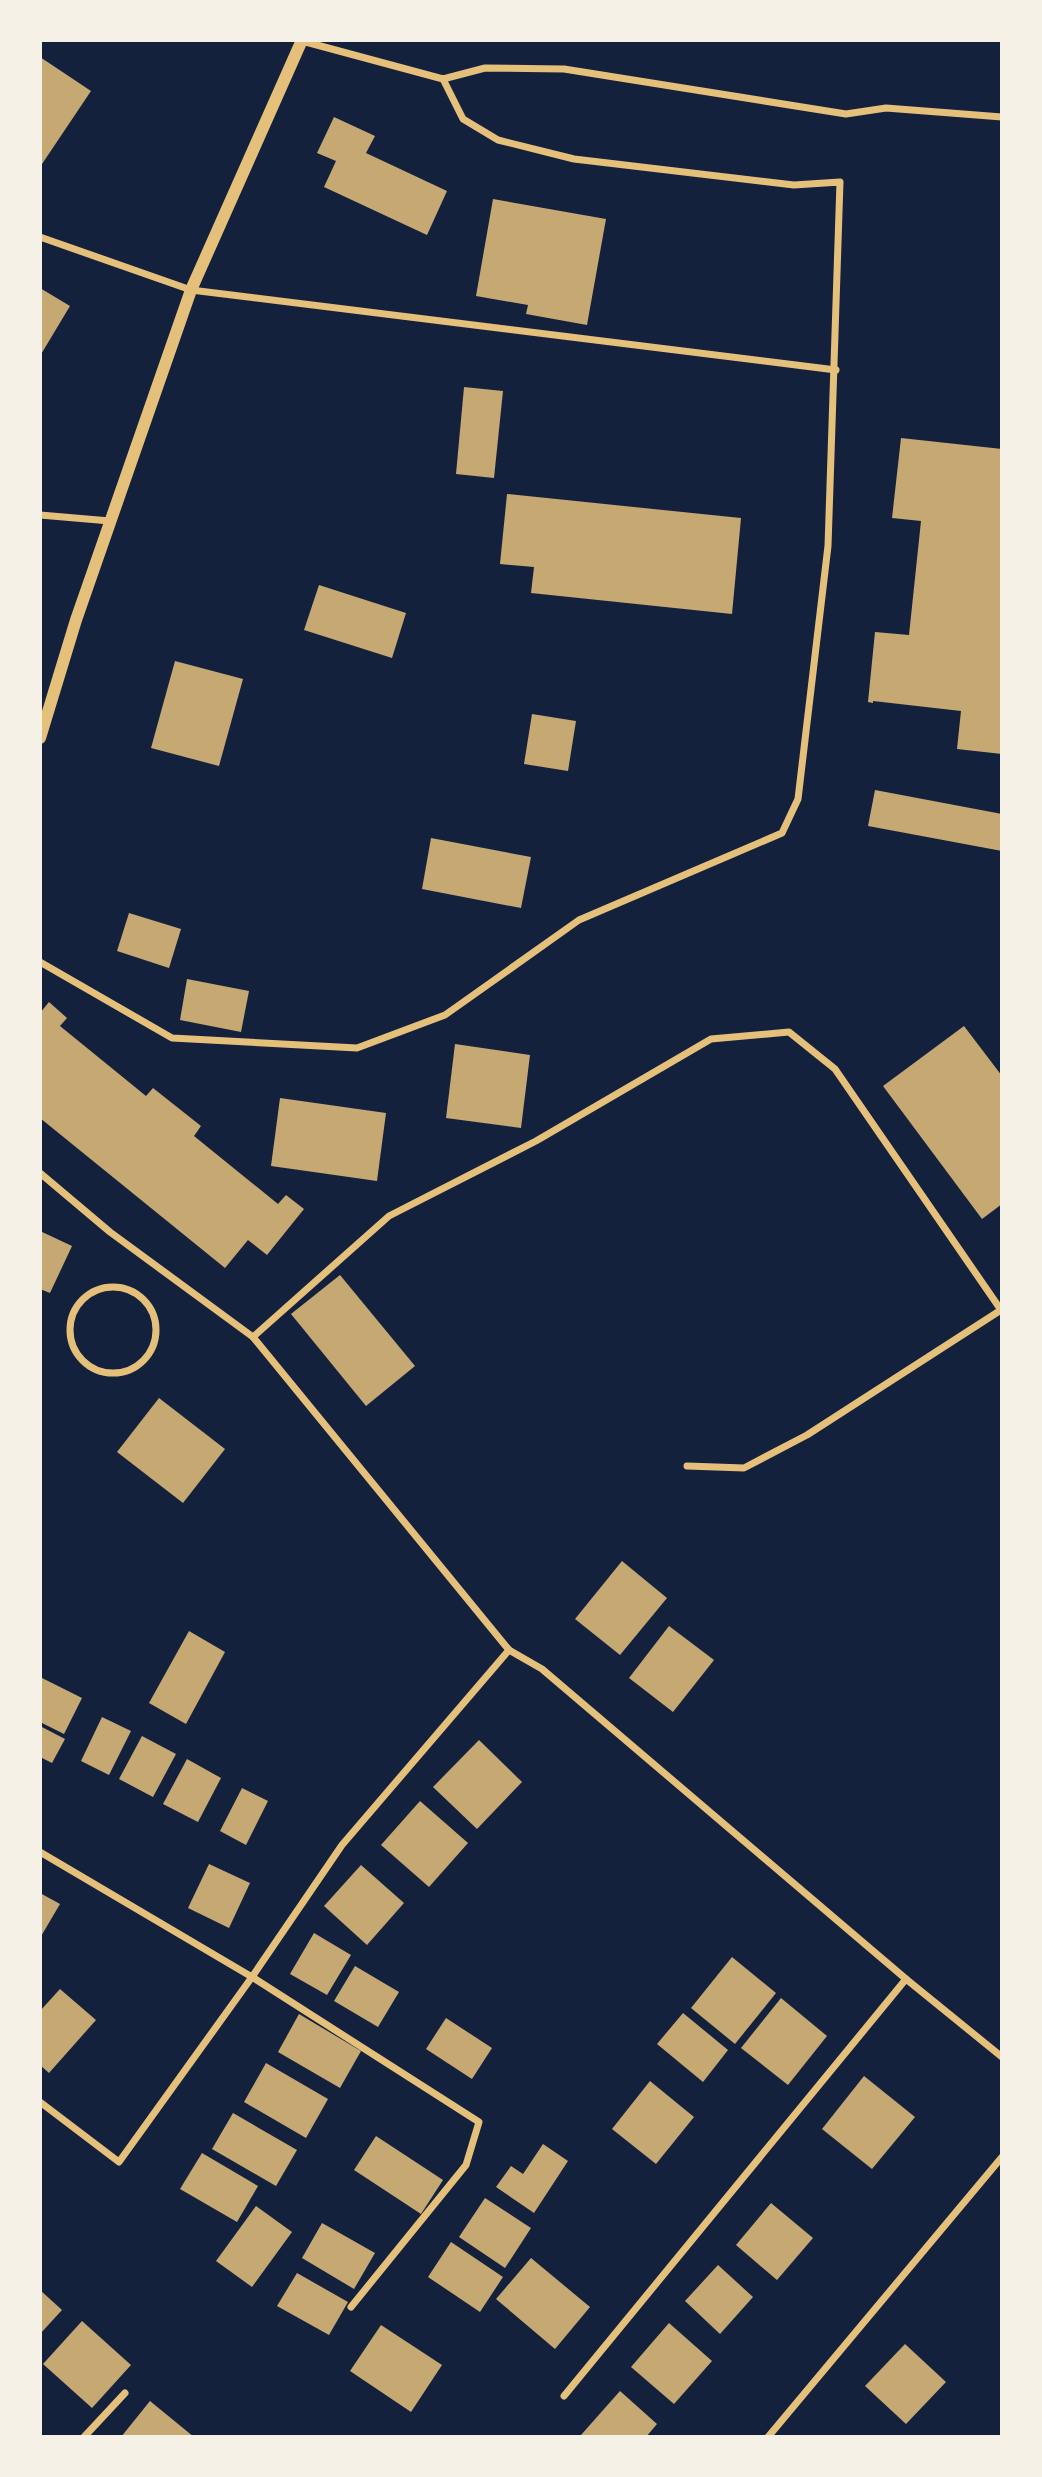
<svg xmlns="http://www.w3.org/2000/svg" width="1042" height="2477" font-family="Roboto,sans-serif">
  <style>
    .building { fill: #c6a872 }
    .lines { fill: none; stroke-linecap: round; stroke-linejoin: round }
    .minor { stroke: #e5c07b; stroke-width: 7 }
    .tertiary { stroke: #e5c07b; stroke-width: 12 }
  </style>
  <rect width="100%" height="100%" fill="#14213d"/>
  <g class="building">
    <polygon points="40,57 91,91 40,167"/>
    <polygon points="334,117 375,136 366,153 447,191 427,235 324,187 336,161 317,153"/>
    <polygon points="493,199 606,219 587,325 526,314 528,305 476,296"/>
    <polygon points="40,288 70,306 40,356"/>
    <polygon points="464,387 503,391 494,478 456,474"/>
    <polygon points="901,438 1002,449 1002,754 957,749 961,711 873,701 873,703 868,702 875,632 909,635 921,521 892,518"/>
    <polygon points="507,494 741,518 732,614 531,593 534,567 500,564"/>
    <polygon points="319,585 406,613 392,658 304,630"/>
    <polygon points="175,661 243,679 219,766 151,748"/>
    <polygon points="532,714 576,721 568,771 524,764"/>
    <polygon points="875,790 1002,814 1002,851 868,826"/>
    <polygon points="431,838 531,857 521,908 422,889"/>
    <polygon points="129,913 181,929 169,968 117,951"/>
    <polygon points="187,979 249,991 241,1032 180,1020"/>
    <polygon points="49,1002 67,1018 60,1026 146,1096 153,1088 201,1126 194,1136 278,1204 286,1195 304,1209 267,1255 248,1240 225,1268 40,1118 40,1013"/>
    <polygon points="964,1026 1002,1076 1002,1204 982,1219 883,1086"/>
    <polygon points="455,1044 530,1055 521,1128 446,1118"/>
    <polygon points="280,1098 386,1113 377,1181 271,1166"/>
    <polygon points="40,1231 72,1246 50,1293 40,1289"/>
    <polygon points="340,1275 415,1366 366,1406 291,1314"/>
    <polygon points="159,1398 225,1449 183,1503 117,1452"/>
    <polygon points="622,1561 667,1598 620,1655 575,1619"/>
    <polygon points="669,1626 714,1660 673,1712 629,1678"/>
    <polygon points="189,1631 225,1652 186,1724 149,1703"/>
    <polygon points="40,1677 82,1698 64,1734 40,1722"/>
    <polygon points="102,1717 131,1731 109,1775 81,1761"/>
    <polygon points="40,1726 65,1739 52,1763 40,1757"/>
    <polygon points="142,1736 176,1754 153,1797 119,1779"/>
    <polygon points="479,1740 522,1782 477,1829 433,1787"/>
    <polygon points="187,1759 221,1778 198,1822 163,1804"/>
    <polygon points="242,1788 268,1801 246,1845 220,1831"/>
    <polygon points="420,1801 468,1843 429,1887 381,1845"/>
    <polygon points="209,1864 250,1883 229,1928 188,1908"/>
    <polygon points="361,1865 404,1903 367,1945 324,1906"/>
    <polygon points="40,1893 60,1904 40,1938"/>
    <polygon points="314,1933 351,1955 327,1995 290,1974"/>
    <polygon points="732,1957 776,1993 735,2044 691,2008"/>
    <polygon points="355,1966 399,1992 378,2027 334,2001"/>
    <polygon points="60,1989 96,2020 49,2073 40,2065 40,2011"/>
    <polygon points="781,1998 827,2036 788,2085 741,2048"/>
    <polygon points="683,2013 728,2050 703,2082 657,2044"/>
    <polygon points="299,2014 361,2051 340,2088 278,2052"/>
    <polygon points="446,2018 492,2048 472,2079 426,2049"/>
    <polygon points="266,2063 328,2099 306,2138 244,2102"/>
    <polygon points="864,2076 915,2117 872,2169 822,2129"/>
    <polygon points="650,2081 694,2117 656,2164 612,2129"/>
    <polygon points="233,2113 297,2150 276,2186 212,2149"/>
    <polygon points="376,2136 443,2180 421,2214 354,2170"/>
    <polygon points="543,2144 568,2161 534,2213 496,2187 511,2166 523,2174"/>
    <polygon points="202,2153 258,2186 237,2222 180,2189"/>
    <polygon points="485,2198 531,2228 505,2268 459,2237"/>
    <polygon points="771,2203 813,2238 777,2280 736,2245"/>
    <polygon points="256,2206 292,2232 252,2287 216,2261"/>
    <polygon points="322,2223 375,2253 354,2289 302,2258"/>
    <polygon points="451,2242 503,2277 480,2312 428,2277"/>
    <polygon points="531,2258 590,2307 555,2349 496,2299"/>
    <polygon points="718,2265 753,2297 720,2334 685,2301"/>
    <polygon points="297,2273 348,2302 329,2335 277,2306"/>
    <polygon points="40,2290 62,2310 40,2334"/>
    <polygon points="82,2321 131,2365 92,2408 43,2364"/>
    <polygon points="669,2323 712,2361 674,2404 631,2367"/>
    <polygon points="381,2325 442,2365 411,2412 350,2371"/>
    <polygon points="905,2344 946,2382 906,2424 865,2386"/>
    <polygon points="620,2391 657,2424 646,2437 584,2437 581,2435"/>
    <polygon points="150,2401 194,2437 121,2437"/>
  </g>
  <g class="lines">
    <g class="minor">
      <polyline points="302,41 443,79 485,68 564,69 846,114 886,108 1002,117"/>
      <polyline points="40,237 191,290 836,370"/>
      <polyline points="40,515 110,521"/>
      <polyline points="40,962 172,1038 357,1048 445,1015 579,920 782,833 798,799 828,546 840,182 794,185 574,159 498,140 463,119 443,79"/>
      <polyline points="40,1173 110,1232 253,1337 509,1650 542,1669 906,1979 1002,2057"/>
      <circle cx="113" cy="1330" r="43"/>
      <polyline points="253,1337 389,1216 536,1141 711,1039 789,1032 835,1069 1001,1310 807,1435 744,1468 687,1466"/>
      <polyline points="40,1852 252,1977 479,2122 466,2165 351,2307"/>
      <polyline points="40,2102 119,2162 252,1977 342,1845 509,1650"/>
      <polyline points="564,2396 906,1979"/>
      <polyline points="84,2437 125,2393"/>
      <polyline points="768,2437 1002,2157"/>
    </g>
    <polyline class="tertiary" points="40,738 76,620 191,290 302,40"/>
  </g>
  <rect width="1042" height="2477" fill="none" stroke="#f6f1e7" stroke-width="84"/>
</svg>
